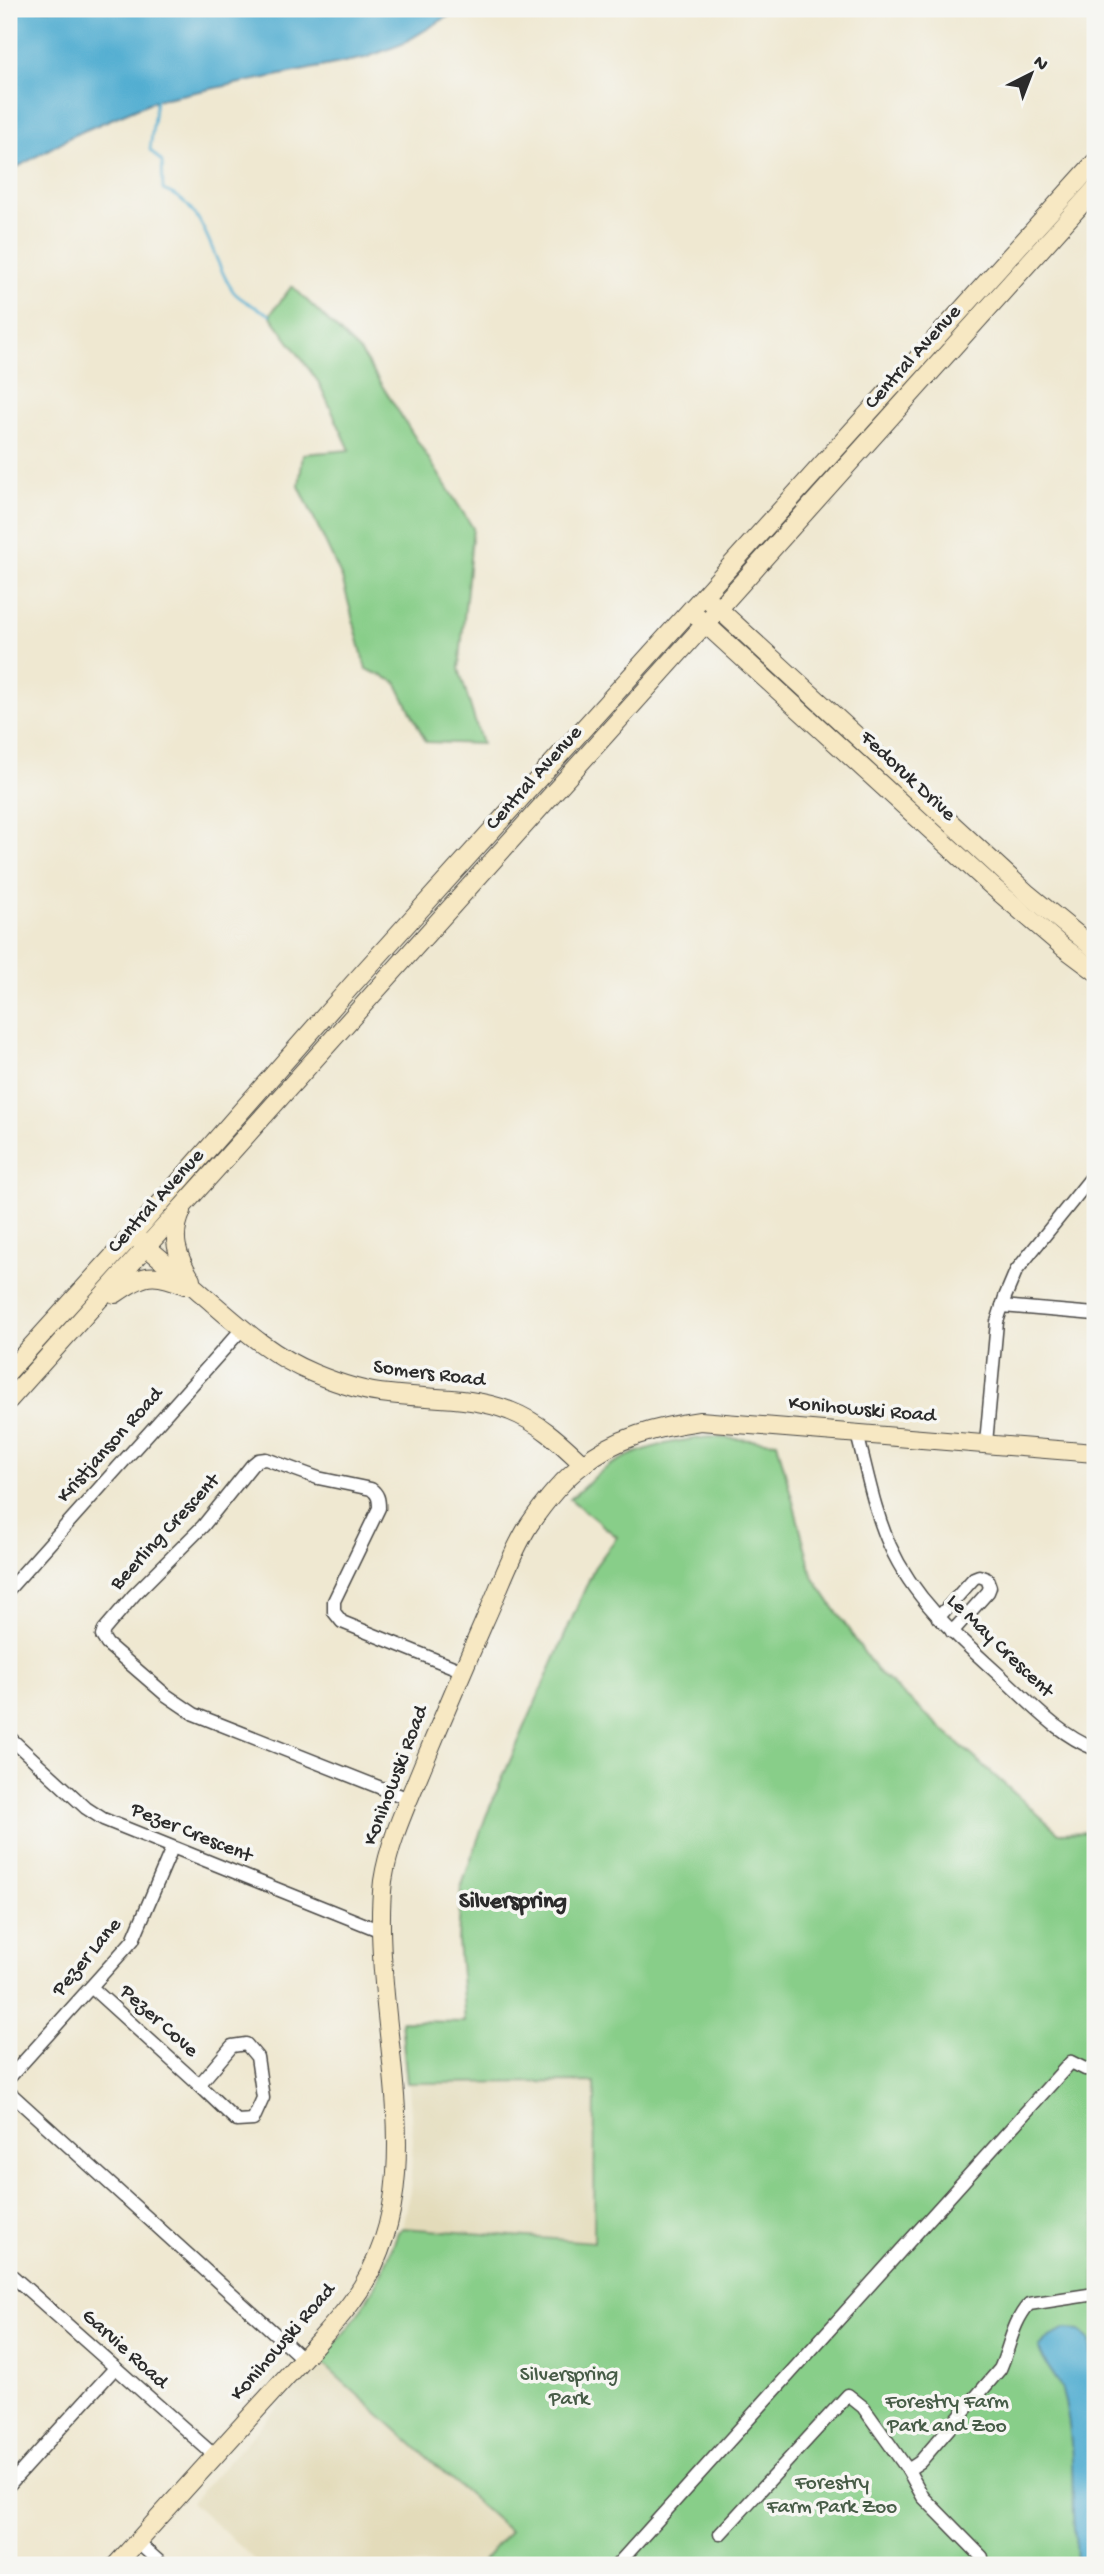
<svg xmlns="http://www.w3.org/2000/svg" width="1104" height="2574" font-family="'Gochi Hand',sans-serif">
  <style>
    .built { fill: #e3dbba }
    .green { fill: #88ce89; stroke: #5a7c5a; stroke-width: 2 }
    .water { fill: #53aed1; stroke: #3f6c7e; stroke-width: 2 }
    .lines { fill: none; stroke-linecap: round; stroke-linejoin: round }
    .stream { stroke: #53aed1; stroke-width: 2.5 }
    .street-casing { stroke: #484744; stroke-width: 15 }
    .secondary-casing { stroke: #484744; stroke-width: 20 }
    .street { stroke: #fff; stroke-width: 12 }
    .secondary { stroke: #f7e8c3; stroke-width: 18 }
    .labels { text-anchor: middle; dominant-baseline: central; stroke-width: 7; stroke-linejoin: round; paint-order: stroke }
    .street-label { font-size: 21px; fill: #2b2b2b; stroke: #f6f6f2 }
    .park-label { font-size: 21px; fill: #475c47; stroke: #f6f6f2 }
    .neighbourhood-label { font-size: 23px; font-weight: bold; fill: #2b2b2b; stroke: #f6f6f2 }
  </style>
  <rect width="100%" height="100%" fill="#f6f6f2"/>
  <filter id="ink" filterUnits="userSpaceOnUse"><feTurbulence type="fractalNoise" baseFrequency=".0143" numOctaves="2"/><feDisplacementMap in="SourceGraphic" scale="14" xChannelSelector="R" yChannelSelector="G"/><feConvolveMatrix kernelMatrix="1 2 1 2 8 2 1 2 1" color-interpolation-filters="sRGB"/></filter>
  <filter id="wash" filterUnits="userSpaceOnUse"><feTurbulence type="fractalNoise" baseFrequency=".00686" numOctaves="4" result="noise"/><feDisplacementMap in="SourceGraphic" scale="28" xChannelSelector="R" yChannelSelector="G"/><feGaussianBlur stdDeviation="1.57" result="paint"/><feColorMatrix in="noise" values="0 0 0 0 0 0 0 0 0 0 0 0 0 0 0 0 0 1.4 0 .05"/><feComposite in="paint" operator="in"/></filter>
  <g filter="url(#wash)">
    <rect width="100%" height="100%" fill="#efe8d1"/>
    <g class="built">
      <polygon points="408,2075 596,2082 594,2242 403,2228 410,2192 413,2140"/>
      <polygon points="320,2361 509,2531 479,2565 261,2565 191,2502"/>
    </g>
    <g class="green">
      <polygon points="292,286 361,353 473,528 459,669 482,744 426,742 396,682 366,669 342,578 299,486 303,454 350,450 319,383 270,315"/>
      <path d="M 711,1437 L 777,1442 L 813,1577 L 876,1670 L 1059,1833 L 1095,1832 L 1095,2565 L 479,2565 L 509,2531 L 320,2361 C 357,2321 380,2284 398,2232 L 403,2228 L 594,2242 L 595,2082 L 407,2083 L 401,2021 L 465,2022 L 458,1941 L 461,1888 L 486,1816 L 594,1568 L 617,1537 L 570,1499 C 581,1490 592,1479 603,1470 C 635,1448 674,1440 711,1437 Z"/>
    </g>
    <g class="water">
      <polygon points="9,9 460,9 402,44 365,58 156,100 74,135 9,172"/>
      <path d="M 1065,2329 L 1080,2330 L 1090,2341 L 1095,2387 L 1095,2565 L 1077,2565 C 1077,2549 1074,2533 1073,2516 C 1072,2474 1074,2432 1062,2391 C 1057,2375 1043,2365 1039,2348 L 1049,2338 Z"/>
    </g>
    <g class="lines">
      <path class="stream" d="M 156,100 L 150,150 L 162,162 L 163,190 C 208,205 209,257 233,291 C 240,301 259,308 270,315"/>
    </g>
  </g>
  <g filter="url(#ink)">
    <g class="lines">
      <defs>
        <g id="street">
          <polyline points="1002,1306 1095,1314"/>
          <path d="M 857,1434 C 867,1471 874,1511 890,1546 C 915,1602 963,1642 1007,1682 C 1035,1708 1060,1735 1095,1749"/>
          <polyline points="986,1443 997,1322 1005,1297 1016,1271 1095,1173"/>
          <polyline points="9,1589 242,1329"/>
          <polyline points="938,1618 974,1578 979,1576 987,1579 990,1587 988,1592 952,1632"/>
          <polyline points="9,1737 86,1808 103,1819 381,1931"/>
          <path d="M 409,1799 L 194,1714 L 166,1695 L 107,1644 L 102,1636 L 104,1630 L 134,1595 L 203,1526 L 252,1465 L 258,1460 L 266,1459 L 318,1478 L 371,1489 C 378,1494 379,1499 379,1508 L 334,1601 L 334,1612 L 342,1622 L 463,1671"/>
          <polyline points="91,1987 199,2085"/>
          <polygon points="246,2044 257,2057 263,2098 253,2120 237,2121 199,2085 232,2046"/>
          <polyline points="9,2078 133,1940 172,1848"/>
          <polyline points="9,2092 303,2359"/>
          <polyline points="9,2273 215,2456"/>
          <polyline points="908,2470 923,2497 982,2557"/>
          <polyline points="9,2485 115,2368"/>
          <path d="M 720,2534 L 848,2395 L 863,2407 L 908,2470 L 920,2462 L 1000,2369 C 1010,2347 1012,2323 1029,2304 L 1095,2294"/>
          <polyline points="137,2542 163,2565"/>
          <polyline points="617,2565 1071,2062 1085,2069 1095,2070"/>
        </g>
        <g id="secondary">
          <polyline points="711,602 1028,894 1095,949"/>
          <polyline points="698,617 993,887 1063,947 1095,971"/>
          <path d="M 182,1211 C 170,1237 177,1256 191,1279"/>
          <path d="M 140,1241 C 160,1259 181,1275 201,1293 C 236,1323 269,1355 313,1373 C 337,1383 363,1392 389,1394 C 429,1399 473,1396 510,1411 C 539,1422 561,1443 583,1464"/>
          <path d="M 115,1294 C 143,1274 153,1271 185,1285"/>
          <polyline points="9,1371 143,1223 352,985 1095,162"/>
          <polyline points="9,1400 1095,189"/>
          <path d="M 116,2565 L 326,2333 C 335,2322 345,2312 353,2300 C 421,2208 392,2087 384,1983 C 381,1949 379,1915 383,1881 C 389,1841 408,1802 423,1765 C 443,1717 463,1670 484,1622 C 498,1592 511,1553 529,1525 C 544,1503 561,1481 582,1465 C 616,1437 658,1427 700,1421 L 1095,1453"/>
        </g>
      </defs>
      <use href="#street" class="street-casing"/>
      <use href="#secondary" class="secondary-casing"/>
      <use href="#street" class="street"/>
      <use href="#secondary" class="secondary"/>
    </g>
  </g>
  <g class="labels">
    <g class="street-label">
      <text transform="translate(914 358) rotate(-48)">Central Avenue</text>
      <text transform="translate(907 777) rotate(43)">Fedoruk Drive</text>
      <text transform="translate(535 779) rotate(-48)">Central Avenue</text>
      <text transform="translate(157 1202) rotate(-48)">Central Avenue</text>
      <text transform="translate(429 1375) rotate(7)">Somers Road</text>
      <text transform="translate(862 1411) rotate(5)">Konihowski Road</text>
      <text transform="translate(111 1446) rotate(-48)">Kristjanson Road</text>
      <text transform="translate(166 1533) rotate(-47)">Beerling Crescent</text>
      <text transform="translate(999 1647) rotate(44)">Le May Crescent</text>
      <text transform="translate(397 1776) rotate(-69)">Konihowski Road</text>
      <text transform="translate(191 1834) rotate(22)">Pezer Crescent</text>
      <text transform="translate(88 1958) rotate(-50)">Pezer Lane</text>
      <text transform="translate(158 2022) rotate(42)">Pezer Cove</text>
      <text transform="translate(284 2343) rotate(-49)">Konihowski Road</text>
      <text transform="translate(124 2350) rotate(42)">Garvie Road</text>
    </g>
    <g class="park-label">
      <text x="569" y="2376">Silverspring<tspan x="569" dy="24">Park</tspan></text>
      <text x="947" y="2403">Forestry Farm<tspan x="947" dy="24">Park and Zoo</tspan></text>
      <text x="832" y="2484">Forestry<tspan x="832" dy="24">Farm Park Zoo</tspan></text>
    </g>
    <g class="neighbourhood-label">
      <text x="513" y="1902">Silverspring</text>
    </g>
  </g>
  <rect width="1104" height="2574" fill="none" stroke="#f6f6f2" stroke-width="35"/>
  <g transform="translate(1031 74) rotate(42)" stroke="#f6f6f2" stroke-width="5" paint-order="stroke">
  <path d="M0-5L12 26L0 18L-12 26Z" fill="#2b2b2b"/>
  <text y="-10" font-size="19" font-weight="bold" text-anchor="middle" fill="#2b2b2b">N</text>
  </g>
</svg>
